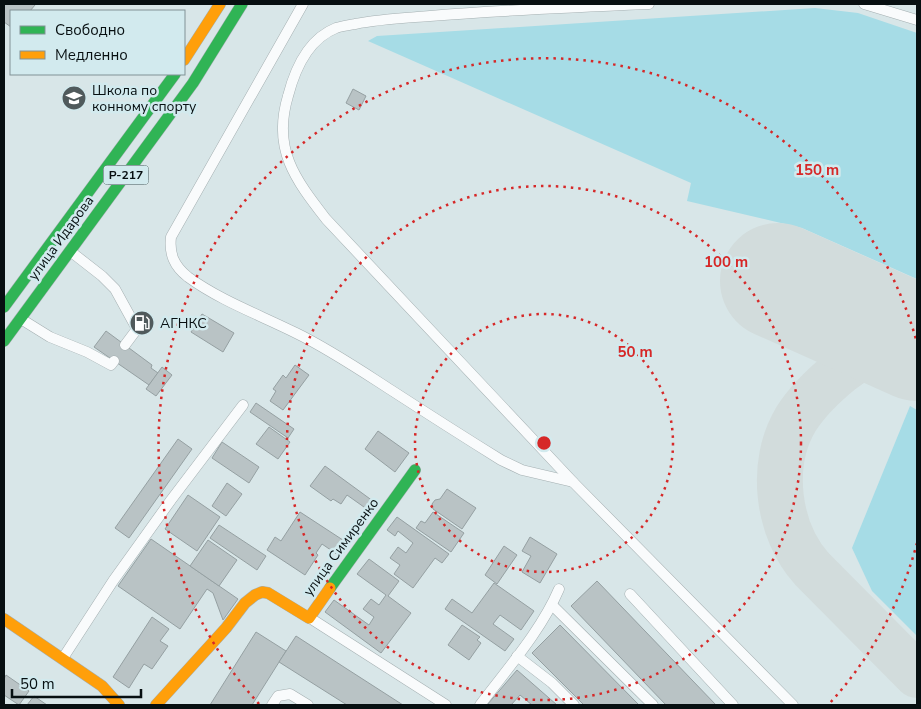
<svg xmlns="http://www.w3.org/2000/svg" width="921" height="709" font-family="'Nunito Sans',sans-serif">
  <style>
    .green { fill: #a6dce6 }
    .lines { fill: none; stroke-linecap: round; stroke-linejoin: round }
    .taxiway { stroke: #d2dcdc; stroke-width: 46 }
    .runway { stroke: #d2dcdc; stroke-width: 116 }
    .building { fill: #b9c3c5; stroke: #95a0a2 }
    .lane-casing { stroke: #a4afb1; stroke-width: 11 }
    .fast-casing { stroke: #a4afb1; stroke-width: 12 }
    .slow-casing { stroke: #a4afb1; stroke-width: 12 }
    .lane { stroke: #f9fbfc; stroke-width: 10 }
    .fast { stroke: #30b455; stroke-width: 11 }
    .slow { stroke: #ff9f0a; stroke-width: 11 }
    .ring { fill: none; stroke: #d62828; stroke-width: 2.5; stroke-dasharray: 2.5 5 }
    .labels { text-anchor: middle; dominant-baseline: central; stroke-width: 5; stroke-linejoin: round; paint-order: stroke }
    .shield { fill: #d2eaee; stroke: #445153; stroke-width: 1 }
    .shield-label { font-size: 12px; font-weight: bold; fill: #070f11 }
    .poi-label { font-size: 14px; fill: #070f11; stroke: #d2eaee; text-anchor: start }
    .street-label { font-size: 14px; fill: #070f11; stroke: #d2eaee }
    .centre { fill: #d62828; stroke: #d2eaee; stroke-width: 2.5 }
    .ring-label { font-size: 15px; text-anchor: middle; font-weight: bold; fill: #d62828; stroke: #d2eaee; stroke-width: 5; stroke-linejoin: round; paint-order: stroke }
  </style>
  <rect width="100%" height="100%" fill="#d8e6e8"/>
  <g class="green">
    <polygon points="815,8 858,13 917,33 917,279 802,228 687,201 691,183 368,41 377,36"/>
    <polygon points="910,406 917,410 917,636 872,591 852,548"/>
  </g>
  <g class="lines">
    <path class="taxiway" d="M 917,347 C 885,342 865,353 840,372 C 823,386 808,400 796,419 C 769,464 777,530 812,569 L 917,675"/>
    <polyline class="runway" points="778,281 917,343"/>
  </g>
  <g class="building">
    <polygon points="4,4 34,4 35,5 30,11 11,11 11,27 4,22"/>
    <polygon points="353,89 366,96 359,110 346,103"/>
    <polygon points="202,314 234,333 223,352 191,332"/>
    <polygon points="106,331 152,365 151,368 158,373 149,385 94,347"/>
    <polygon points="295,365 309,375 283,410 270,401 276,391 273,389 283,375 286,378"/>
    <polygon points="162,367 172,375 156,396 146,389"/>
    <polygon points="256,403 294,429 288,438 250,412"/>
    <polygon points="269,427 290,442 278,459 256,444"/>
    <polygon points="378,431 409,453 395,472 365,449"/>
    <polygon points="178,439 192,449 129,538 115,528"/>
    <polygon points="222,442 259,467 249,483 212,458"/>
    <polygon points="325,466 377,504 371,512 347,495 341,504 333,499 331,501 310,486"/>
    <polygon points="227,483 242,494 226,516 212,506"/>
    <polygon points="447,489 476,508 462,529 433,509 432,504 435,500 440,499"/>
    <polygon points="188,495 220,517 197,551 165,529"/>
    <polygon points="300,512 349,544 341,557 322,544 316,553 318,555 305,575 267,550 275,537 281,541"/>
    <polygon points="433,512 464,533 451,552 416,528 421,521 425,523"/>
    <polygon points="397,517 449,554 442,563 435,558 413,588 394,574 400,565 390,558 398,547 406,553 413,543 398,531 395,536 387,530"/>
    <polygon points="219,525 266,556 257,570 210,538"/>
    <polygon points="530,537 557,554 540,583 522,572 531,556 522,551"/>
    <polygon points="151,539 238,599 223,620 213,593 207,589 180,629 118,586"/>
    <polygon points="208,540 237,560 219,586 190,566"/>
    <polygon points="504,546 517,555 497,584 485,575"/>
    <polygon points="369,559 399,581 388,596 411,613 381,653 325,612 334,600 369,625 374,617 363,609 371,599 379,605 386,595 357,574"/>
    <polygon points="597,581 716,705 666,705 571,606"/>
    <polygon points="494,583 534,611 521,630 500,615 493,624 514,639 505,651 445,609 452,599 472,613"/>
    <polygon points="152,617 169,629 160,641 168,646 152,669 144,664 129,688 113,677"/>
    <polygon points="462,625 480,637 477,640 481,643 469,660 448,645"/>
    <polygon points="560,625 639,705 584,705 532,653"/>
    <polygon points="256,632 286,651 252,705 210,705"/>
    <polygon points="296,636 347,669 403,705 347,705 279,662"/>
    <polygon points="517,670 557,705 532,705 520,695 511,705 487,705"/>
    <polygon points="6,675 29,691 19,705 4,695 4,679"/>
    <polygon points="34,696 47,705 27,705"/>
  </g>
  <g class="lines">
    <defs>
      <g id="lane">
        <path d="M 303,4 L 171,237 C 169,254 174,266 188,277 C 221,301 260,315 296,333 C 329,349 360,370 391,390 C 428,414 464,437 501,460 L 522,470 L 573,482"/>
        <path d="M 649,4 C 576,7 503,10 430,16 C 405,18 380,19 355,24 C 349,25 342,26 336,28 C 308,39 295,69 288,96 C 272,149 295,179 326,219 L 573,482 L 793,705"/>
        <polyline points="864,4 917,20"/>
        <polyline points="70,251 102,276 115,289 137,329 125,345"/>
        <polyline points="21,319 50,337 87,352 111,365 114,361"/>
        <polyline points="630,594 733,705"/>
        <polyline points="552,605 653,705"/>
        <polyline points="310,618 446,705"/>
        <polyline points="517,656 552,683 574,705"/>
        <polyline points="63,658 113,581 171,500 243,405"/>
        <polyline points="272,705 278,696 290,694 308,705"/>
        <path d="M 480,705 C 507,669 541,631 559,589"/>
      </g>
      <g id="fast">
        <polyline points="4,307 175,74"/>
        <polyline points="4,341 193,83 242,4"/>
        <polyline points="330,588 415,470"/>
      </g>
      <g id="slow">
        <polyline points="184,60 220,4"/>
        <polyline points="4,619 102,686 119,705"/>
        <polyline points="156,705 226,628 245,603 255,595 262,592 268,593 309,618 330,588"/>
      </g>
    </defs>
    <use href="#lane" class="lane-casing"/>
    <use href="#fast" class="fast-casing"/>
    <use href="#slow" class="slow-casing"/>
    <use href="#lane" class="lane"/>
    <use href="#fast" class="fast"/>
    <use href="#slow" class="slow"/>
  </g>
  <g class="ring">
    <circle cx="544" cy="443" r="129"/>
    <circle cx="544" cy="443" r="257"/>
    <path d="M917 543A386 386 0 0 1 829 704M259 704A386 386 0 1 1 917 343"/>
  </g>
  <defs>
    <symbol id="school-disc" viewBox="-11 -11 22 22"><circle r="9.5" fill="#505a5c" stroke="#d2eaee"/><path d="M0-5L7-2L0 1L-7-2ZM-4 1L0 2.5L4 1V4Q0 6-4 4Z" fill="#fff"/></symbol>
    <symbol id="fuel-disc" viewBox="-11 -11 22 22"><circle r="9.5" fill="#505a5c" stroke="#d2eaee"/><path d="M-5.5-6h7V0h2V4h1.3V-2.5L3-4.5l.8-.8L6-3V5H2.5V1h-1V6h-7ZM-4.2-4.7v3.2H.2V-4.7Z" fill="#fff"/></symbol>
  </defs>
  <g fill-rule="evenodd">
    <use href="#school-disc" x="60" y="84" width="28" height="28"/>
    <use href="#fuel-disc" x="128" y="309" width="28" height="28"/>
  </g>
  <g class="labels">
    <rect class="shield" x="103.5" y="165.5" width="45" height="19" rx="4"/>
    <g class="shield-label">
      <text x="126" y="175">Р-217</text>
    </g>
    <g class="poi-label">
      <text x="92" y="90">Школа по<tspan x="92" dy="16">конному спорту</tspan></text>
      <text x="160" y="323">АГНКС</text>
    </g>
    <g class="street-label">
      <text transform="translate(61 238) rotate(-54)">улица Идарова</text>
      <text transform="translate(341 547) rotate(-54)">улица Симиренко</text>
    </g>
  </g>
  <circle cx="544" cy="443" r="8" class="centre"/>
  <g class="ring-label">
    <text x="817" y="175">150 m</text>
    <text x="726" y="267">100 m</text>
    <text x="635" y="357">50 m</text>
  </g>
  <rect width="921" height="709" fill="none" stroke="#070f11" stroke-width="10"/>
  <rect x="10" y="10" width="175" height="65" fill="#d2eaee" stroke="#819296"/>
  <rect x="20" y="26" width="25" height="8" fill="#30b455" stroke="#819296"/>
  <text x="55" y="35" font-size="15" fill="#070f11">Свободно</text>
  <rect x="20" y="51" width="25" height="8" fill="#ff9f0a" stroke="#819296"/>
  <text x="55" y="60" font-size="15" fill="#070f11">Медленно</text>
  <path d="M12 689v8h129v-8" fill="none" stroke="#070f11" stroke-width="2.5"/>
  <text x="20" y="689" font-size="15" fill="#070f11" stroke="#d2eaee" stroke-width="4" paint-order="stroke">50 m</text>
</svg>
